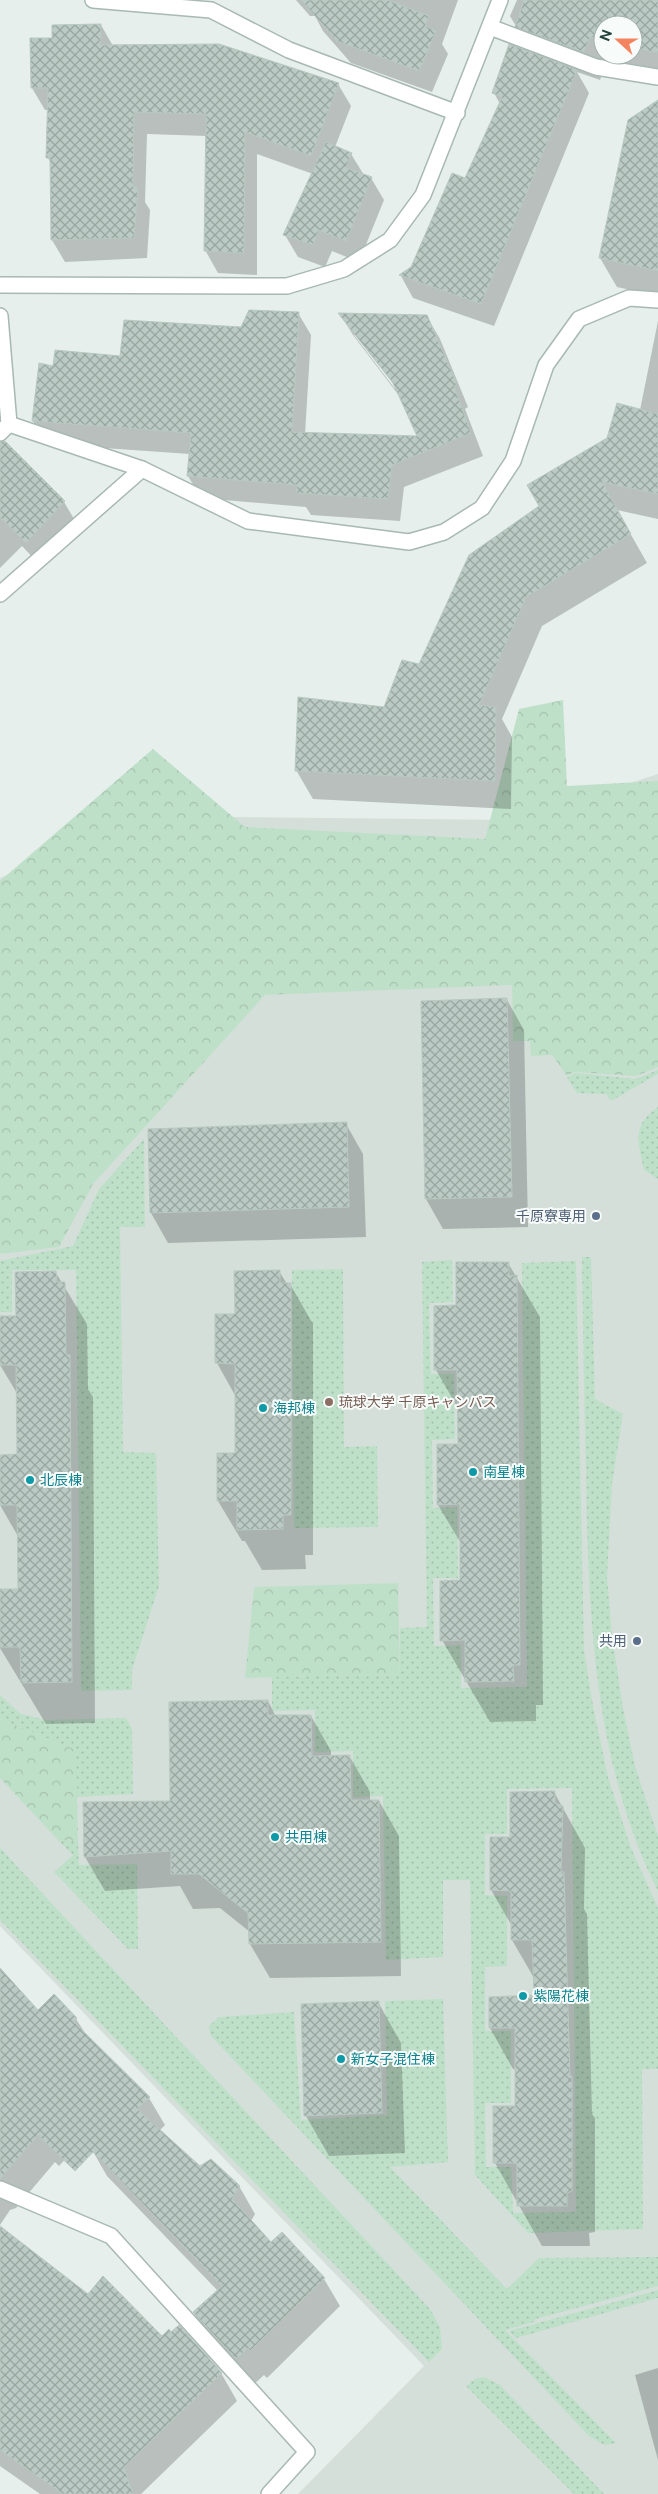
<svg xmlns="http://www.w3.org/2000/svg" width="658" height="2494" font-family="'Public Sans','Noto Sans JP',sans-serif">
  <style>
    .built { fill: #d4dfda }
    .grass { fill: url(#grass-dots); fill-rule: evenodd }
    .forest { fill: url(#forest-crowns) }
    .shadow { fill: #0003; fill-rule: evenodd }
    .building { fill: url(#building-cross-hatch); stroke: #b8c9c2 }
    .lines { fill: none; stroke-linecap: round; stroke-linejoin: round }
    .minor-casing { stroke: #a8b8b2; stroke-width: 18 }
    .minor { stroke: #fff; stroke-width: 15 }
    .service-dot { fill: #5c6f8a; stroke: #f7fbf9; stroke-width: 2 }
    .education-dot { fill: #8d6e63; stroke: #f7fbf9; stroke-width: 2 }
    .culture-dot { fill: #0f9aa8; stroke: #f7fbf9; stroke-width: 2 }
    .labels { text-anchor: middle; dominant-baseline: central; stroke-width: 4; stroke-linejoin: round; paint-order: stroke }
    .service-label { font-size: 14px; fill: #4e5e75; stroke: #f7fbf9; text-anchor: end }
    .education-label { font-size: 14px; fill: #785e54; stroke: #f7fbf9; text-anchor: start }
    .culture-label { font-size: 14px; fill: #0d838f; stroke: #f7fbf9; text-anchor: start }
  </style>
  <defs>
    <pattern id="grass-dots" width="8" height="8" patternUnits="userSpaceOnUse" patternTransform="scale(1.25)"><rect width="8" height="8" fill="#bfe0c8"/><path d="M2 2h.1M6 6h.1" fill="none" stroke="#a4c1ad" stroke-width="1.8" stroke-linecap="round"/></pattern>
    <pattern id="forest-crowns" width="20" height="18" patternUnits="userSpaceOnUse" patternTransform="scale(1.25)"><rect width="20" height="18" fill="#bfe0c8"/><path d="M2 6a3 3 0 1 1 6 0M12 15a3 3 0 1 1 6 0" fill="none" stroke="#a4c1ad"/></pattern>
    <pattern id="building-cross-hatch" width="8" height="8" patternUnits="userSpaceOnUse" patternTransform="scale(1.25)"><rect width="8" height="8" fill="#bbcac4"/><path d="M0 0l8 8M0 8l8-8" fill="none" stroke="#98a6a0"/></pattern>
  </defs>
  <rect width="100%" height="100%" fill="#e6efeb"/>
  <polygon class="built" points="658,774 658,2494 298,2494 424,2366 0,1926 0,878 143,816 518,820"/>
  <g class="grass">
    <polygon points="658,1070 658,1074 611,1101 606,1094 577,1093 567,1078 575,1073 636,1079"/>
    <path d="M 658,1107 L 658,1179 L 644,1170 C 638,1141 631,1126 658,1107 Z"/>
    <polygon points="144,1139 145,1227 120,1227 123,1452 156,1453 159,1586 132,1670 132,1690 81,1691 76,1270 12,1270 12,1312 0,1312 0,1261 73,1246 99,1189"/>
    <path d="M 582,1257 L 591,1257 L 595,1399 L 623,1414 L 612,1484 L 607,1577 L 612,1635 L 623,1708 L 635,1766 L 658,1836 L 658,1891 C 593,1763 588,1609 586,1469 C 584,1399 583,1328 582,1257 Z"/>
    <path d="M 452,1260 L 453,1302 L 429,1303 L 431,1374 L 454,1374 L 455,1439 L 432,1440 L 433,1508 L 457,1507 L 458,1578 L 433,1578 L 434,1646 L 461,1645 L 461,1688 L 527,1687 L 522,1263 L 576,1261 L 584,1650 L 593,1706 L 608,1777 L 631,1848 L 658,1908 L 658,2069 L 642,2069 L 643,2229 L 528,2233 L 475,2175 L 470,1880 L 443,1880 L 443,1957 L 386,1960 L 383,1796 L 353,1797 L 353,1751 L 315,1752 L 315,1710 L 272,1711 L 272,1677 L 400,1674 L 400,1628 L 427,1627 L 422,1262 ZM 572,1788 L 576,2212 L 513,2213 L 511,2167 L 486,2167 L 485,2103 L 511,2103 L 511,2031 L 485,2031 L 485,1967 L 507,1966 L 507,1896 L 485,1895 L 485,1834 L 507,1834 L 507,1789 Z"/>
    <polygon points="343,1269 344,1447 377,1446 378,1527 294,1528 292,1270"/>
    <polygon points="0,1695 21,1714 46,1720 126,1718 132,1728 133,1794 77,1797 75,1750 0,1719"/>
    <polygon points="58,1840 78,1841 79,1865 137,1864 138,1949 128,1949 54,1872 73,1855"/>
    <polygon points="0,1848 430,2309 440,2327 442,2349 429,2362 0,1920"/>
    <polygon points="443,1999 448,2162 390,2167 507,2289 539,2258 658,2257 658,2286 536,2319 534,2322 505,2330 616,2443 604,2445 589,2436 210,2035 209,2026 219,2017 294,2012 301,2120 387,2115 385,2001"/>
    <polygon points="658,2290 658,2298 516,2338 509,2331"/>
    <polygon points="484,2377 500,2385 604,2494 574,2494 466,2386 475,2379"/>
  </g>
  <g class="forest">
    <polygon points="563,700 567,786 658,781 658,1067 636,1076 574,1072 567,1076 552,1055 531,1056 530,1041 513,1041 512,985 265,995 93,1184 59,1247 0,1254 0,881 153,749 245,827 485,839 519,709"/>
    <polygon points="398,1583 400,1674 245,1678 254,1587"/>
    <polygon points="0,1719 76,1750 78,1841 58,1840 0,1778"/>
  </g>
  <g class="shadow">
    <polygon points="296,0 458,0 442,44 448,54 432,92 351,63 323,31 315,16 310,16"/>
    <path d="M 517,0 L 658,0 L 658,78 L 606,65 L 600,80 L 577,72 L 589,93 L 494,326 L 413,298 L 401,276 L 412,268 L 466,180 L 500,104 L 494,93 L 533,55 L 510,16 ZM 603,25 L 633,25 L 633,55 L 603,55 Z"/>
    <polygon points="101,25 113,46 338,84 351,106 335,147 351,154 364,175 371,178 384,200 359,262 332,251 325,267 298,257 285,235 313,174 257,154 257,275 218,273 205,250 207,136 147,134 145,202 150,210 147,258 65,262 52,240 52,165 48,158 49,110 45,110 32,88 53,39"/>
    <polygon points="658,102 658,296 617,287 600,258"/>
    <path d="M 298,313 L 311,335 L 305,434 L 419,437 L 400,397 L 353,335 L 340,314 L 427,317 L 440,339 L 468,407 L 465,409 L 483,456 L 404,487 L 400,521 L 311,515 L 306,507 L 201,498 L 188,476 L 190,454 L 46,444 L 33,421 L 40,364 L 54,367 L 121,358 ZM 354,335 L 357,335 L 397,388 L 395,389 Z"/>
    <polygon points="658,321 658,519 617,510 647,563 542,626 502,719 512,737 511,809 313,799 296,770 385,708 541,506 640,410"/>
    <polygon points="0,465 64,502 77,524 39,564 22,546 0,568"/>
    <polygon points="507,1000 524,1030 528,1227 443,1229 426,1199 422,1002"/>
    <polygon points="346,1124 363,1154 366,1237 168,1243 151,1213 149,1130"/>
    <polygon points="508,1263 540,1317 543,1705 536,1705 536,1721 490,1722 442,1640 462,1582 462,1545 438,1505 460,1445 459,1410 436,1370 457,1306"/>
    <polygon points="279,1271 287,1284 290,1284 313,1324 313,1555 305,1555 306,1569 262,1570 245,1541 242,1541 218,1501 236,1454 236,1397 217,1363 216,1315 236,1315"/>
    <polygon points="56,1273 87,1324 88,1389 93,1397 95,1723 46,1724 0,1648 0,1590 20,1590 19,1538 0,1505 0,1456 18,1455 18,1395 0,1365 0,1318 17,1317"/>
    <polygon points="268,1701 276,1717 311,1716 331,1751 331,1757 350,1757 370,1792 370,1801 379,1801 399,1836 401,1976 270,1978 250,1944 250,1932 220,1908 193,1909 180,1886 105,1891 85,1857 171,1803"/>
    <polygon points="554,1792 585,1848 584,1909 587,1914 592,2114 595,2118 595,2232 589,2233 590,2246 542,2246 495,2163 495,2107 516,2107 516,2069 513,2069 490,2028 490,1998 535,1996 534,1978 512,1940 512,1926 491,1890 491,1838 512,1838"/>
    <polygon points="0,1970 38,2012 76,2019 87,2036 149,2098 165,2125 159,2131 200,2167 239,2186 255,2214 251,2221 271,2244 324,2279 340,2306 267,2378 264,2375 252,2386 211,2340 194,2313 218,2291 107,2176 91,2148 96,2126 59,2166 55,2162 16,2208 10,2210 0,2225"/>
    <polygon points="378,2002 401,2043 405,2153 329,2156 306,2116"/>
    <polygon points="0,2271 88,2296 221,2373 237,2401 141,2494 40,2494 0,2466"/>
    <polygon points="658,2368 658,2460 635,2375"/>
  </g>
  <g class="building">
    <polygon points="301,0 387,0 429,16 425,26 436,31 419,71 337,41"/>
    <polygon points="524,0 658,0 658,53 633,47 633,25 603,25 603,40 590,37 584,52 515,27"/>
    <polygon points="101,24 100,45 219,44 339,83 311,156 245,132 244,253 204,251 206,114 134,112 133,187 138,187 134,238 51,240 50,158 46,158 48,88 31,88 30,38 52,38 52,25"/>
    <polygon points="509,44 577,70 481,304 399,275 411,267 452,173 465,178 502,97 492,93"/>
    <polygon points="658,100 658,271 599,258 628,120"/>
    <polygon points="326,142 352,153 346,168 372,177 346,241 319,230 313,245 283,235"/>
    <polygon points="249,310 299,312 292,432 417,436 393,383 338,313 427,315 457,384 454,386 471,433 392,465 388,499 296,493 297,485 187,476 191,433 32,421 39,363 53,366 55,350 120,356 124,320 241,327"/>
    <polygon points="617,403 658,414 658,494 602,482 631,534 526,597 479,705 496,707 495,781 295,771 298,697 384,707 402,660 419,664 469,555 539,506 527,485 607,438"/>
    <polygon points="5,441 65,501 26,543 0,517 0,442"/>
    <polygon points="507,998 512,1197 425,1199 421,1001"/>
    <polygon points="347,1122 349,1207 150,1213 148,1129"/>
    <polygon points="456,1262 509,1262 509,1276 517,1275 520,1665 513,1665 514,1681 465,1682 465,1640 440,1641 440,1581 460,1580 460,1504 437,1505 437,1444 458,1444 457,1370 434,1370 434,1306 456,1305"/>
    <polygon points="280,1270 280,1283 291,1283 291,1515 283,1515 283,1529 237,1530 237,1501 217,1501 217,1453 235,1453 235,1364 215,1363 215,1314 235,1314 234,1271"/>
    <polygon points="56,1271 57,1282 65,1282 66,1355 70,1355 72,1682 21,1683 20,1647 0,1647 0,1589 18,1589 17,1505 0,1505 0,1455 17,1454 16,1365 0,1365 0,1316 16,1316 15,1272"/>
    <polygon points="268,1700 268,1715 311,1715 312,1756 350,1755 351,1800 379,1800 381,1942 249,1944 248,1913 199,1874 171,1874 171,1851 84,1857 83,1802 170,1801 169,1702"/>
    <polygon points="555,1791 555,1803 563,1806 561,1872 564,1872 570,2076 572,2076 572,2191 567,2193 567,2206 517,2206 517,2163 493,2163 493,2106 515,2106 515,2028 489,2028 489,1997 534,1995 532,1940 511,1940 511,1891 490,1890 490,1837 510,1837 510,1792"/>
    <polygon points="0,1968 38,2010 54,1994 77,2018 74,2022 150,2097 137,2109 200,2166 211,2159 240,2186 232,2199 271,2242 282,2232 325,2278 250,2351 248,2348 236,2359 193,2312 222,2286 93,2152 75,2171 38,2135 0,2179"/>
    <polygon points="379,2001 382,2113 304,2116 301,2004"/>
    <polygon points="0,2226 88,2294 103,2276 162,2336 169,2329 171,2332 179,2325 222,2373 124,2467 133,2494 63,2494 0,2450"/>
  </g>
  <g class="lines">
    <defs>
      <g id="minor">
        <polyline points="93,0 211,10 289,50 457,113"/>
        <polyline points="490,27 596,67 658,77"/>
        <polyline points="0,285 287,286 344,269 390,240 423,195 500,0"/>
        <polyline points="0,316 9,424 0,433"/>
        <polyline points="9,424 142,469"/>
        <polyline points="0,594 142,469 248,521 409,542 444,532 482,508 513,461 546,365 579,319 629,298 658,300"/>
        <polyline points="0,2189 111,2236 307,2452 269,2494"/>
      </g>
    </defs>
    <use href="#minor" class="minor-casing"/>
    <use href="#minor" class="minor"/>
  </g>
  <g class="service-dot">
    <circle cx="596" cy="1216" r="5"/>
    <circle cx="637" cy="1641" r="5"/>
  </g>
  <circle class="education-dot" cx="329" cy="1402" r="5"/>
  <g class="culture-dot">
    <circle cx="263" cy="1408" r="5"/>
    <circle cx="473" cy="1472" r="5"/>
    <circle cx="30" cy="1480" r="5"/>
    <circle cx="275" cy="1837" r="5"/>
    <circle cx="523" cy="1996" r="5"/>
    <circle cx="341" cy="2059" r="5"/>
  </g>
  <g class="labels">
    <g class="service-label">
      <text x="586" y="1216">千原寮専用</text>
      <text x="627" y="1641">共用</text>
    </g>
    <g class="education-label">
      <text x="339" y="1402">琉球大学 千原キャンパス</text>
    </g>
    <g class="culture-label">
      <text x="273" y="1408">海邦棟</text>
      <text x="483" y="1472">南星棟</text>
      <text x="40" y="1480">北辰棟</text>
      <text x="285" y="1837">共用棟</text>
      <text x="533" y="1996">紫陽花棟</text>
      <text x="351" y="2059">新女子混住棟</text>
    </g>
  </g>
  <g transform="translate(618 40) rotate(291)"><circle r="24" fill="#f7fbf9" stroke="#a3b1ad"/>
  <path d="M0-4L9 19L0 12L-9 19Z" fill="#f4845f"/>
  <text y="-8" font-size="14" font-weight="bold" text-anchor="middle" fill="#24423a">N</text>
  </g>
</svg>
